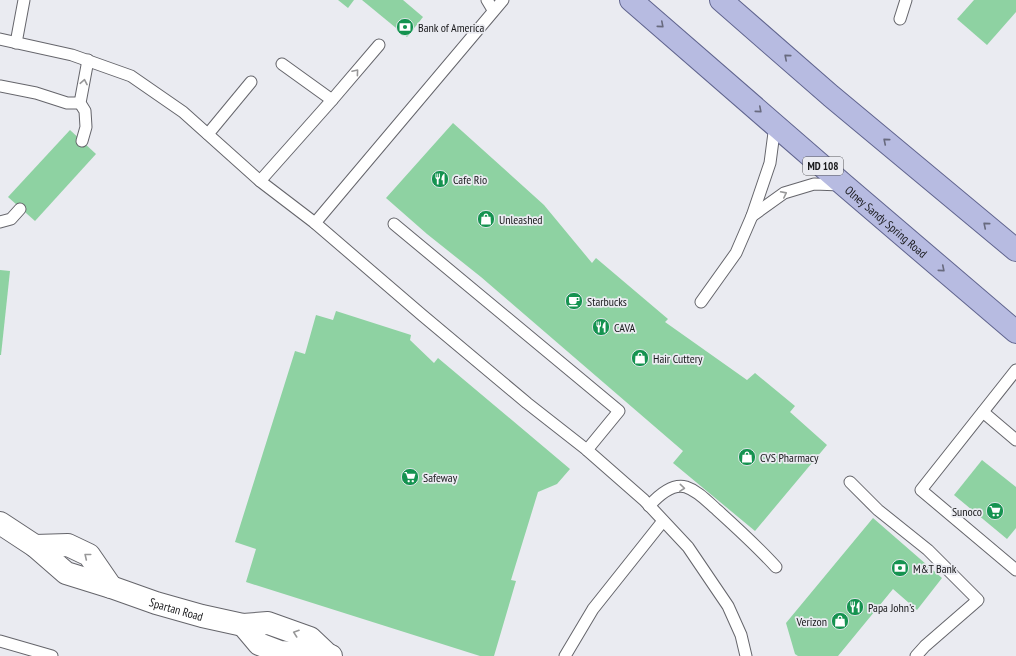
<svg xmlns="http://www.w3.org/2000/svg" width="1016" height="656" font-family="'PT Sans Narrow',sans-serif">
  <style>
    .building { fill: #8ed2a2 }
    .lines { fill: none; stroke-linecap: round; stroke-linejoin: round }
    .service-casing { stroke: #65656b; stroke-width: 13 }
    .tertiary-casing { stroke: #65656b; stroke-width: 24 }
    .primary-casing { stroke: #60648e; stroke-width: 24 }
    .service { stroke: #fff; stroke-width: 11 }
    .tertiary { stroke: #fff; stroke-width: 22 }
    .primary { stroke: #b7bbe1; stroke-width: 22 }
    .oneway { stroke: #686a7e }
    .oneway2 { stroke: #979798 }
    .labels { text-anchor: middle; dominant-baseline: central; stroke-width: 3.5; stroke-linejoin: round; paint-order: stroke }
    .shield { fill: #eaebf1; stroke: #57575a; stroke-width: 1 }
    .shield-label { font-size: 11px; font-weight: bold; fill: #18181a }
    .poi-label { font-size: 12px; fill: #18181a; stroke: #eaebf1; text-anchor: start }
    .street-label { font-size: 12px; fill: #18181a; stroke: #eaebf1 }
  </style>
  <rect width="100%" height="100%" fill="#eaebf1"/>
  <g class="building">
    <polygon points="338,0 354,0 348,8"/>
    <polygon points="362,0 403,0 423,17 407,37"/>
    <polygon points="974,0 1016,0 1016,12 987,45 957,19"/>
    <polygon points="453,123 544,205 592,263 596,258 668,319 665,322 747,380 755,373 795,406 790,412 827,445 755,531 673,463 683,451 481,277 427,234 386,198"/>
    <polygon points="70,130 96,154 35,221 8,197"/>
    <polygon points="0,270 10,271 1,355 0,355"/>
    <polygon points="336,311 411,335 410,340 434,363 438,358 570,469 557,484 538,492 511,580 516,581 494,656 480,656 246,582 256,549 235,542 295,351 305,354 316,315 333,320"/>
    <polygon points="982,460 1016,487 1016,528 1007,539 954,495"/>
    <polygon points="873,518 942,578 917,610 893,589 838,656 798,656 795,654 786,623"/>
  </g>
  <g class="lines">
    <defs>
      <g id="service">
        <polyline points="487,0 493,10"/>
        <polyline points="900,19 906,0"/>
        <polyline points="0,39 72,55 131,76 183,112 260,181 315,223 422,315 527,403 587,450 644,500 688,547 728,606 741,635 746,656"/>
        <polyline points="16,43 24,0"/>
        <polyline points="282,64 332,100"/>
        <polyline points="0,86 36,93 67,103 80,103"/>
        <polyline points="208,134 251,82"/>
        <polyline points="82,141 86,127 85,111 80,103 88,60"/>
        <polyline points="260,181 332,100 379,45"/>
        <polyline points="752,216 784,193 814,184 841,185"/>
        <polyline points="0,222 11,219 20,209"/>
        <polyline points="315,223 503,0"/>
        <polyline points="394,224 619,411 587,450"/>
        <polyline points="701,302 736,253 752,216 770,163 775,125"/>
        <polyline points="1016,370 921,490 1016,570"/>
        <polyline points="983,412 1016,440"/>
        <polyline points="850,482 878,510 928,550 978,600 925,646 916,656"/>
        <path d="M 649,506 C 658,496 672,483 686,487 C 698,491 707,501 716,509 C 737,528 757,546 776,567"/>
        <polyline points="0,641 52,656"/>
        <polyline points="565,656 593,609 663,521"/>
      </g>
      <g id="tertiary">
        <path id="s1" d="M 0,523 L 35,546 L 66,573 L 111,587 L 156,603 L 202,616 L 243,625 L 268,623 L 310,638 L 328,655"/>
        <polyline points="35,546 68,545 89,555 111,587"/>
        <polyline points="243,625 259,644 280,652 331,656"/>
      </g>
      <g id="primary">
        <path id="s2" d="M 631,0 L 844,185 L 1016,332"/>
        <polyline points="721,0 831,96 1016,250"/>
      </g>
    </defs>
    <use href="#service" class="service-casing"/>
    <use href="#tertiary" class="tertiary-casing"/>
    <use href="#primary" class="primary-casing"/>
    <use href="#service" class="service"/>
    <use href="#tertiary" class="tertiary"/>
    <use href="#primary" class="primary"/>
  </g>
  <defs><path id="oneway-chevron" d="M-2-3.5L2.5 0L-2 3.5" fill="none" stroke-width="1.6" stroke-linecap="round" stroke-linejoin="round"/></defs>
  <g class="oneway">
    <use href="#oneway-chevron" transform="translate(661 25) rotate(41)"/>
    <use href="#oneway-chevron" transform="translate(787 57) rotate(-139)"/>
    <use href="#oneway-chevron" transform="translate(759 110) rotate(41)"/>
    <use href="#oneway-chevron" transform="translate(886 141) rotate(-140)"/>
    <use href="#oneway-chevron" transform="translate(986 225) rotate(-140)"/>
    <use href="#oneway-chevron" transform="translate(942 269) rotate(40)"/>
  </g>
  <g class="oneway2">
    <use href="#oneway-chevron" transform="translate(356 72) rotate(-50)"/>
    <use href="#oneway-chevron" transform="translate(84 82) rotate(-79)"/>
    <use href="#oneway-chevron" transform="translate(784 194) rotate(-27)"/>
    <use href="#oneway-chevron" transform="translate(682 488) rotate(5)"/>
    <use href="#oneway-chevron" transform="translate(87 556) rotate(-141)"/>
    <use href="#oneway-chevron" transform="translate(296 633) rotate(-161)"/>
  </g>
  <defs>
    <symbol id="bank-disc" viewBox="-11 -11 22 22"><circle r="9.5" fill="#159350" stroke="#eaebf1"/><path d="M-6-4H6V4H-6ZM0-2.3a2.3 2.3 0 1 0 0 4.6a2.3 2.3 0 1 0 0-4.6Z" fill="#fff"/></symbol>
    <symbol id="restaurant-disc" viewBox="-11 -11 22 22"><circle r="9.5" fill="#159350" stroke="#eaebf1"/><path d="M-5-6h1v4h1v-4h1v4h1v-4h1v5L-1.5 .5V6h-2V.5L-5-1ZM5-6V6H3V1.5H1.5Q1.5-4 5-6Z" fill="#fff"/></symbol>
    <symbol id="shop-disc" viewBox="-11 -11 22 22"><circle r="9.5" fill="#159350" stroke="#eaebf1"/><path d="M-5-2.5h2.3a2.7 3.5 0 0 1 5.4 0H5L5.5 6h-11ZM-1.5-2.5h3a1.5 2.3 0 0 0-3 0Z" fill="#fff"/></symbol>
    <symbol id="cafe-disc" viewBox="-11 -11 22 22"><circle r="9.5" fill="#159350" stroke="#eaebf1"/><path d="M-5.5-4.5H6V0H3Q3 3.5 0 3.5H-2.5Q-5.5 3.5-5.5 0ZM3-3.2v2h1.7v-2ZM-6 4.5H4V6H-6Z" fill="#fff"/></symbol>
    <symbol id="supermarket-disc" viewBox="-11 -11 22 22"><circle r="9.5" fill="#159350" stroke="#eaebf1"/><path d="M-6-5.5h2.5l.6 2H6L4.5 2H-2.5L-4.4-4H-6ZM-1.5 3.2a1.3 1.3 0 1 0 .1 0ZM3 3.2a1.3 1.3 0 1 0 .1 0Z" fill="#fff"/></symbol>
  </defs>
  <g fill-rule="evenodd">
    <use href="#bank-disc" x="395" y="17" width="20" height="20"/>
    <use href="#restaurant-disc" x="430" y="169" width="20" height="20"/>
    <use href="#shop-disc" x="476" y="209" width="20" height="20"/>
    <use href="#cafe-disc" x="564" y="291" width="20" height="20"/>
    <use href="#restaurant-disc" x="591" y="317" width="20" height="20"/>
    <use href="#shop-disc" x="630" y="348" width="20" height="20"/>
    <use href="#shop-disc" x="737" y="447" width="20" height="20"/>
    <use href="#supermarket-disc" x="400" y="467" width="20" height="20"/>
    <use href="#supermarket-disc" x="985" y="501" width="20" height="20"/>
    <use href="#bank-disc" x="890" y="558" width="20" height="20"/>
    <use href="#restaurant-disc" x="845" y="597" width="20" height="20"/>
    <use href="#shop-disc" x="830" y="611" width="20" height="20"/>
  </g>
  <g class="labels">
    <rect class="shield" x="803" y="157" width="40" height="18" rx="3"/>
    <g class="shield-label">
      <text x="823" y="166">MD 108</text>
    </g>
    <g class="poi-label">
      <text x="418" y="27">Bank of America</text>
      <text x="453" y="179">Cafe Rio</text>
      <text x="499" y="219">Unleashed</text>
      <text x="587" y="301">Starbucks</text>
      <text x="614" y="327">CAVA</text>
      <text x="653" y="358">Hair Cuttery</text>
      <text x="760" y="457">CVS Pharmacy</text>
      <text x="423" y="477">Safeway</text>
      <text x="982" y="511" text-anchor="end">Sunoco</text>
      <text x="913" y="568">M&amp;T Bank</text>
      <text x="868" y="607">Papa John's</text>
      <text x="827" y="621" text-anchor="end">Verizon</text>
    </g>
    <g class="street-label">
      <text stroke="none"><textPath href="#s2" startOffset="338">Olney Sandy Spring Road</textPath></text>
      <text stroke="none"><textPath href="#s1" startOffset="199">Spartan Road</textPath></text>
    </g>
  </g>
</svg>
